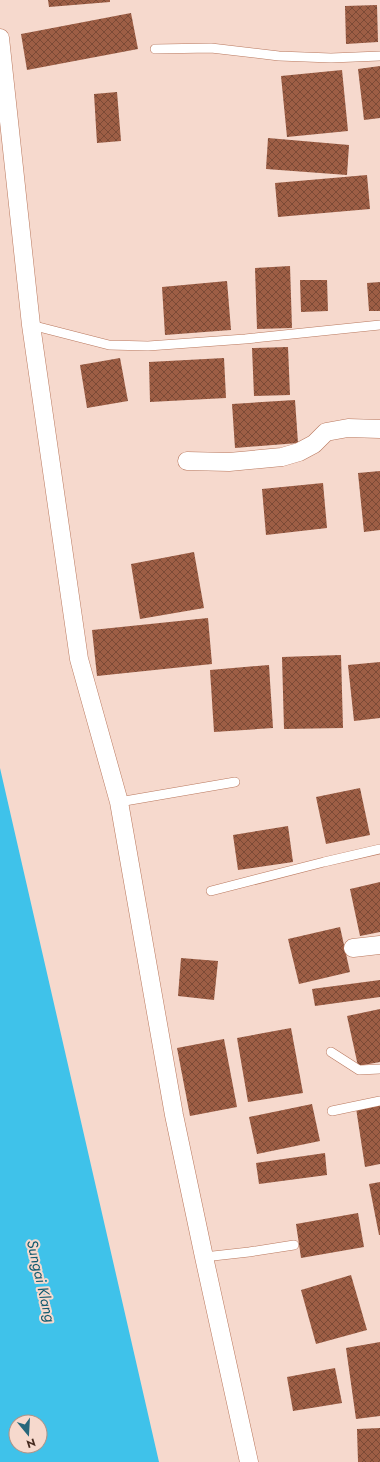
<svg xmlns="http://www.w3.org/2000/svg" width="380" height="1462" font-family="Jost,sans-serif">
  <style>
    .water { fill: #3fc2ea; fill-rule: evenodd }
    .building { fill: url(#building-cross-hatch) }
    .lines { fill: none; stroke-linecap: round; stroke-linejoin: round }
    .lane-casing { stroke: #b9785e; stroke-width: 10 }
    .street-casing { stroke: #b9785e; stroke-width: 19 }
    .lane { stroke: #fff; stroke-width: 9 }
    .street { stroke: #fff; stroke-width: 18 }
    .labels { text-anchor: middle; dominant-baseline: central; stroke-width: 4; stroke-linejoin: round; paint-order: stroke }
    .water-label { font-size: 15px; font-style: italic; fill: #135a6f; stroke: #f6d9cd }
  </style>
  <defs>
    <pattern id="building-cross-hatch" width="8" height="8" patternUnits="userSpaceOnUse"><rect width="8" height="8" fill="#9d5e45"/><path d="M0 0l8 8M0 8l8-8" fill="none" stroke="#7b4a36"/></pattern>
  </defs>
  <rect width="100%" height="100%" fill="#f6d9cd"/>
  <path class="water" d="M 0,768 L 159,1462 L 0,1462 ZM 16,1422 L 40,1422 L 40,1446 L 16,1446 Z"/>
  <g class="building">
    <polygon points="48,0 110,0 110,2 49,7"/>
    <polygon points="377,5 378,42 346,44 345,6"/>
    <polygon points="131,13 138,49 27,70 21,34"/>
    <polygon points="380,66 380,118 364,120 358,69"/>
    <polygon points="342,70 348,131 287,137 281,76"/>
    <polygon points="117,92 121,141 97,143 94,94"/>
    <polygon points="268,138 349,145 347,175 266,169"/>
    <polygon points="367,175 370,209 278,217 275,183"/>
    <polygon points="290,266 292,328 257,329 255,268"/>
    <polygon points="300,280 327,280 328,311 301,312"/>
    <polygon points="227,281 231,330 165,335 162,287"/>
    <polygon points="380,282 380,311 369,311 367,283"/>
    <polygon points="288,347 290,395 254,396 252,348"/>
    <polygon points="120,358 128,401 87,408 80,365"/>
    <polygon points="224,358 226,398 150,402 149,362"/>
    <polygon points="295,400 298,443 235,448 232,404"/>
    <polygon points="380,471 380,530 364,532 358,473"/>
    <polygon points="323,483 327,528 266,535 262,489"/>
    <polygon points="194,552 204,608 140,619 131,564"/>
    <polygon points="208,618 212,664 97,676 92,630"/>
    <polygon points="341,655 343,728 284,729 282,657"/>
    <polygon points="380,662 380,718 354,721 348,665"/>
    <polygon points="269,665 273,728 214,732 210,670"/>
    <polygon points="360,788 370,835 326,844 316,797"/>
    <polygon points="288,826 293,862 238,870 233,835"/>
    <polygon points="380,882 380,932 360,936 350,889"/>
    <polygon points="340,927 350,972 299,984 288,939"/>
    <polygon points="181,958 218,961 214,1000 178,996"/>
    <polygon points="380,980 380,997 315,1006 312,989"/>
    <polygon points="380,1009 380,1062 358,1066 347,1016"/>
    <polygon points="291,1028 303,1093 248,1102 237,1038"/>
    <polygon points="224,1039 237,1107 190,1116 177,1048"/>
    <polygon points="312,1104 320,1141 257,1154 249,1117"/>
    <polygon points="380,1104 380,1164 365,1167 356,1108"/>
    <polygon points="325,1153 327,1175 259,1184 256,1163"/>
    <polygon points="380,1182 380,1235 379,1235 369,1184"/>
    <polygon points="358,1213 364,1247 301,1258 296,1224"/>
    <polygon points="351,1275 367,1330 316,1344 301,1290"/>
    <polygon points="380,1342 380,1416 356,1419 346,1348"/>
    <polygon points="335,1368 342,1403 293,1411 287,1377"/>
    <polygon points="380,1428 380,1462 358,1462 357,1429"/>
  </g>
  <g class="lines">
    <defs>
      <g id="lane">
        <polyline points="155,49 211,48 279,56 331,58 380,56"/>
        <polyline points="31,325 109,345 148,346 245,339 380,325"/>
        <polyline points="119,802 235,782"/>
        <polyline points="211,891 324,862 380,849"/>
        <polyline points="331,1052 359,1070 380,1069"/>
        <polyline points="332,1111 380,1101"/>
        <polyline points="204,1257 249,1252 294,1245"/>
      </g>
      <g id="street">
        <polyline points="0,38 31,325 79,659 119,802 174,1115 204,1257 249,1462"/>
        <polyline points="187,461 229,462 282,457 299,452 314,444 326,432 348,428 380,429"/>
        <polyline points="353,948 380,945"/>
      </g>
    </defs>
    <use href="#lane" class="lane-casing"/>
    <use href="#street" class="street-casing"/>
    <use href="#lane" class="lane"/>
    <use href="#street" class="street"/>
  </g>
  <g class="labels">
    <g class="water-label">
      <text transform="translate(41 1281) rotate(77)">Sungai Klang</text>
    </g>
  </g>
  <g transform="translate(28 1434) rotate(162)"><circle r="19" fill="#f6d9cd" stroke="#af9387"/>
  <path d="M0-3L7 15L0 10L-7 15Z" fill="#27677b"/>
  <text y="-6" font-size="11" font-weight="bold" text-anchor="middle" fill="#44291e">N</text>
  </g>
</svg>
